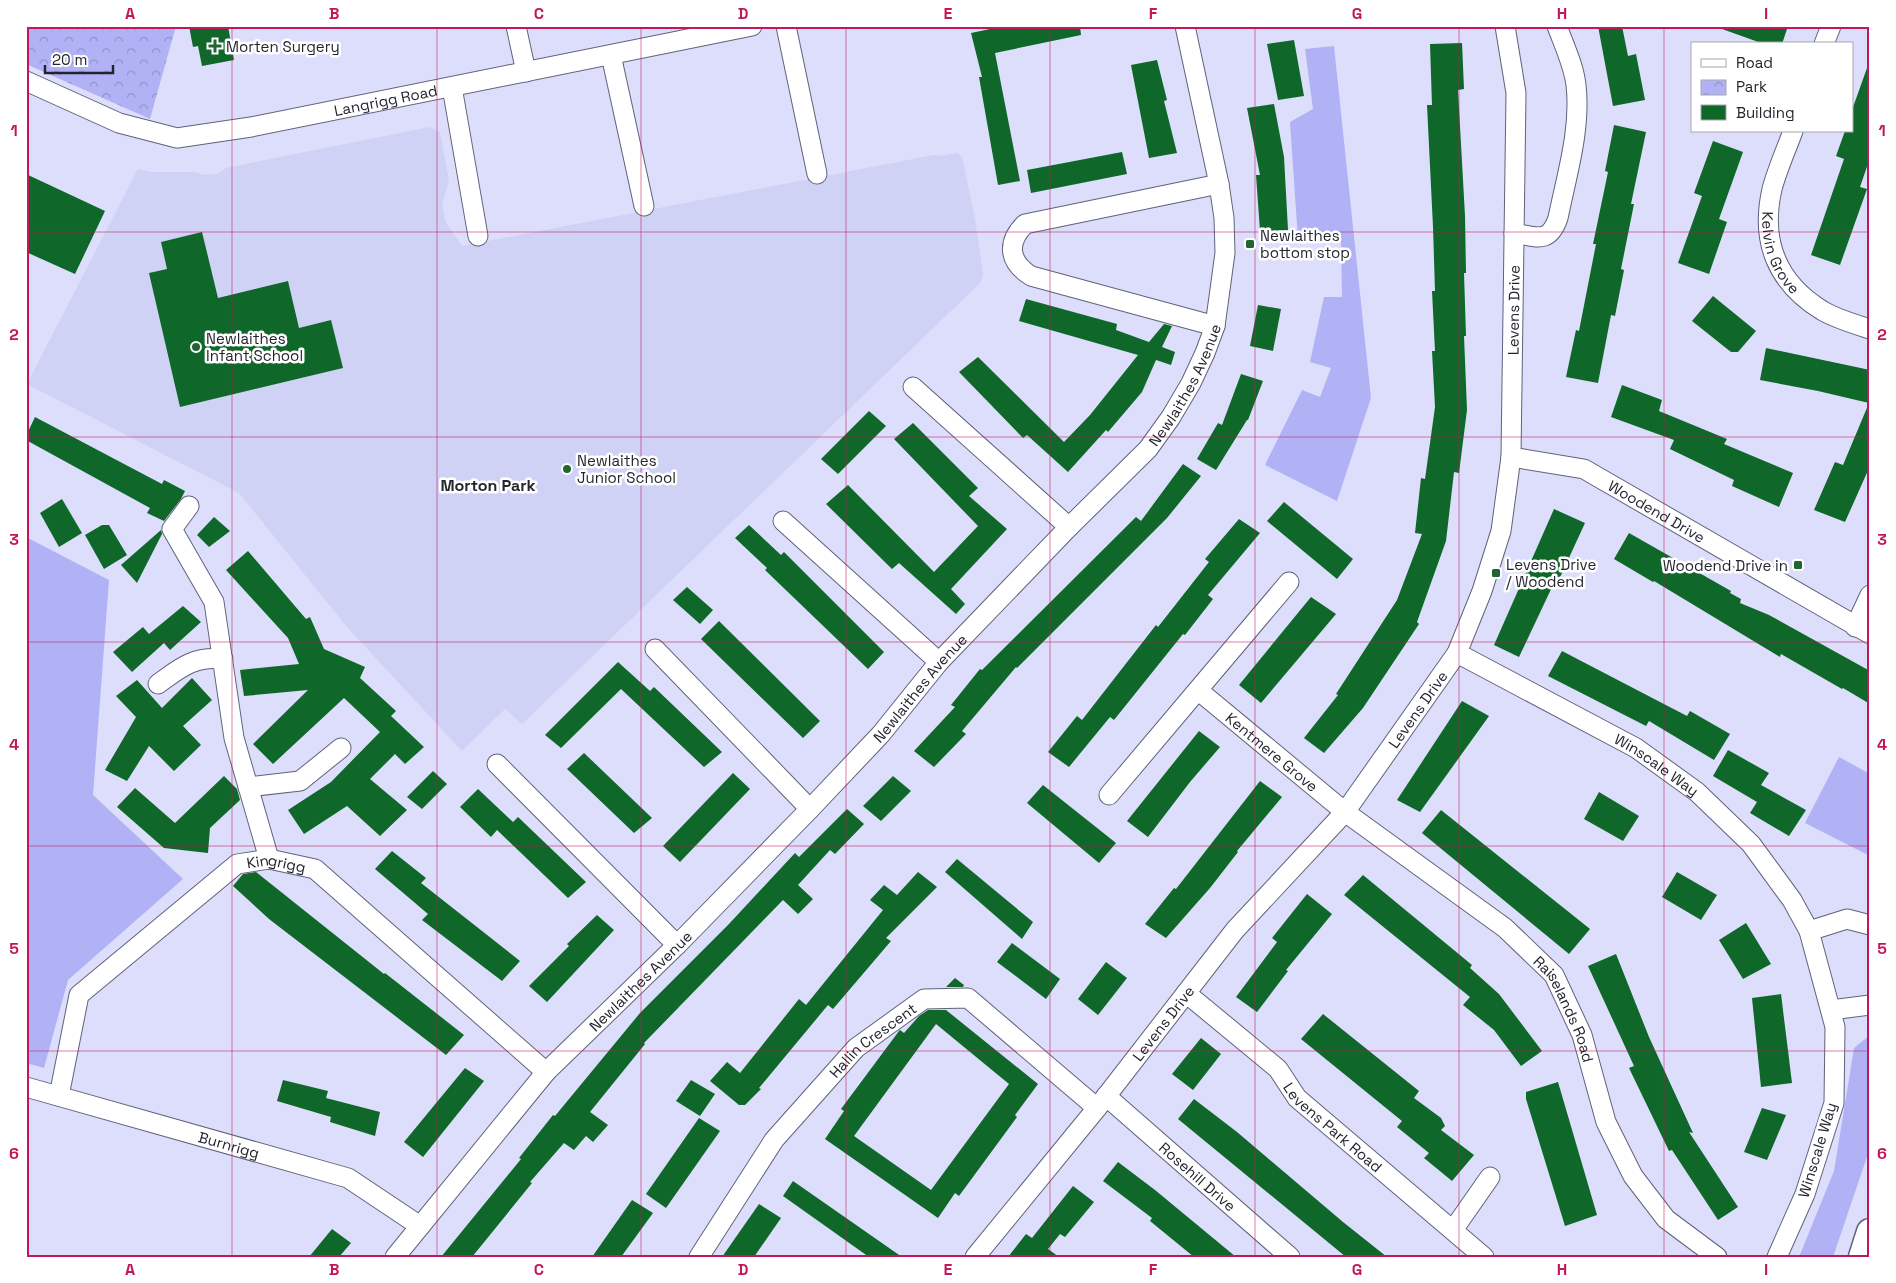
<svg xmlns="http://www.w3.org/2000/svg" width="1896" height="1283" font-family="'Space Grotesk',sans-serif">
  <style>
    .built { fill: #cfd1f5 }
    .green { fill: #b1b2f6 }
    .park { fill: url(#park-crowns) }
    .building { fill: #0f6729; fill-rule: evenodd }
    .lines { fill: none; stroke-linecap: round; stroke-linejoin: round }
    .minor-casing { stroke: #61627b; stroke-width: 21 }
    .secondary-casing { stroke: #61627b; stroke-width: 29 }
    .minor { stroke: #fff; stroke-width: 19 }
    .secondary { stroke: #fff; stroke-width: 26 }
    .grid { fill: none; stroke: #c2185b; stroke-width: 1; stroke-opacity: 0.55 }
    .poi-dot { fill: #216531; stroke: #fff; stroke-width: 2 }
    .labels { text-anchor: middle; dominant-baseline: central; stroke-width: 5; stroke-linejoin: round; paint-order: stroke }
    .poi-label { font-size: 15px; fill: #24242f; stroke: #fff; text-anchor: start }
    .street-label { font-size: 15px; fill: #24242f; stroke: #fff }
    .neighbourhood-label { font-size: 16px; font-weight: bold; fill: #24242f; stroke: #fff }
    .neatline { fill: none; stroke: #c2185b; stroke-width: 2 }
    .grid-label { font-size: 16px; text-anchor: middle; font-weight: bold; fill: #c2185b }
  </style>
  <defs>
    <pattern id="park-crowns" width="20" height="18" patternUnits="userSpaceOnUse" patternTransform="scale(1.25)"><rect width="20" height="18" fill="#b1b2f6"/><path d="M2 6a3 3 0 1 1 6 0M12 15a3 3 0 1 1 6 0" fill="none" stroke="#9091c8"/></pattern>
  </defs>
  <rect width="100%" height="100%" fill="#dcdefb"/>
  <polygon class="built" points="430,127 440,132 449,181 442,205 445,221 462,246 934,155 940,156 957,153 962,157 975,219 983,274 980,283 522,724 505,709 462,751 347,627 239,493 27,384 138,169 152,172 195,172 204,175 218,174 226,168"/>
  <g class="green">
    <polygon points="1334,46 1371,398 1337,501 1265,465 1302,390 1320,397 1331,368 1310,362 1324,297 1342,297 1341,240 1298,240 1290,122 1313,109 1305,49"/>
    <polygon points="26,537 109,580 93,795 183,879 68,980 44,1068 26,1063"/>
    <polygon points="1839,757 1870,774 1870,856 1805,823"/>
    <polygon points="1870,1035 1870,1148 1833,1257 1799,1257 1834,1171 1854,1048"/>
  </g>
  <polygon class="park" points="26,26 176,26 150,119 26,64"/>
  <g class="building">
    <polygon points="189,26 228,26 234,60 202,66 198,46 193,47"/>
    <polygon points="1004,26 1080,26 1081,35 995,53 1020,181 998,185 979,77 982,77 971,33"/>
    <polygon points="1598,26 1622,26 1628,56 1636,54 1645,100 1613,106"/>
    <polygon points="1722,26 1788,26 1782,44 1764,44 1722,29"/>
    <polygon points="1294,40 1304,96 1278,100 1267,44"/>
    <polygon points="1462,43 1464,89 1458,90 1465,216 1466,273 1464,273 1466,336 1464,336 1467,410 1459,473 1454,472 1446,541 1417,622 1419,624 1363,708 1324,753 1304,738 1338,695 1336,694 1397,600 1422,534 1415,533 1421,478 1425,479 1435,407 1432,351 1435,351 1432,291 1435,291 1433,227 1427,105 1432,105 1430,44"/>
    <polygon points="1157,60 1167,100 1164,101 1177,153 1149,158 1131,65"/>
    <polygon points="1867,68 1870,68 1870,158 1860,187 1867,189 1840,265 1811,255 1844,159 1836,156 1845,131 1852,131 1852,110"/>
    <polygon points="1274,104 1284,157 1288,230 1260,231 1256,175 1260,175 1247,108"/>
    <polygon points="1614,125 1646,132 1631,204 1634,204 1621,269 1624,270 1615,316 1611,315 1598,383 1566,377 1576,330 1579,331 1596,244 1593,244 1608,172 1605,171"/>
    <polygon points="1713,141 1743,152 1719,219 1727,222 1709,274 1678,263 1702,196 1694,193"/>
    <polygon points="1122,152 1127,174 1031,193 1027,170"/>
    <polygon points="26,174 105,211 75,274 26,252"/>
    <polygon points="202,232 218,298 288,281 299,328 331,320 343,368 180,407 149,273 167,269 161,242"/>
    <polygon points="1713,296 1756,331 1738,352 1731,352 1692,321"/>
    <polygon points="1026,299 1117,324 1116,330 1149,342 1164,324 1172,326 1162,347 1175,352 1171,365 1156,360 1142,392 1108,432 1106,430 1068,472 1027,435 1023,438 959,372 978,357 1064,442 1090,415 1138,355 1019,321"/>
    <polygon points="1258,305 1281,309 1273,351 1250,346"/>
    <polygon points="1766,348 1870,370 1870,466 1845,522 1814,510 1835,462 1843,465 1869,403 1818,391 1760,380"/>
    <polygon points="1241,374 1263,381 1248,420 1247,420 1216,470 1197,459 1218,423 1222,425"/>
    <polygon points="1622,385 1662,400 1659,411 1727,439 1724,444 1793,473 1779,507 1732,486 1734,480 1670,449 1674,440 1611,417"/>
    <polygon points="869,411 886,426 838,474 821,459"/>
    <polygon points="35,417 162,484 164,480 185,491 181,499 164,521 147,513 150,508 26,440 26,436"/>
    <polygon points="913,423 978,488 969,496 1007,529 951,589 965,604 956,614 899,563 892,569 826,504 848,485 934,572 978,526 894,439"/>
    <polygon points="1183,464 1201,476 1167,518 1017,668 1016,667 962,731 966,734 934,767 914,751 955,707 951,705 980,669 982,670 1136,517 1141,521"/>
    <polygon points="62,499 82,533 59,547 40,513"/>
    <polygon points="1284,502 1353,559 1337,579 1267,521"/>
    <polygon points="1554,509 1585,523 1556,586 1553,585 1519,657 1494,645"/>
    <polygon points="214,517 230,531 209,547 197,535"/>
    <polygon points="1239,519 1260,533 1208,595 1213,599 1185,635 1183,634 1114,720 1110,717 1069,767 1048,752 1077,716 1082,720 1156,625 1158,627 1209,562 1205,559"/>
    <polygon points="102,525 109,525 127,555 104,569 85,535"/>
    <polygon points="749,525 781,555 784,552 884,652 868,669 765,570 767,568 735,538"/>
    <polygon points="161,530 162,534 137,583 121,565"/>
    <polygon points="1629,533 1731,591 1730,593 1741,599 1740,603 1769,615 1870,671 1870,704 1843,688 1842,689 1781,654 1780,657 1654,581 1653,582 1614,559"/>
    <polygon points="248,551 306,619 310,617 324,649 365,667 360,678 396,711 391,716 424,747 405,764 395,754 370,779 407,810 380,836 347,806 304,834 288,810 331,782 380,732 344,698 273,764 253,744 308,690 244,696 240,670 299,664 288,638 226,570"/>
    <polygon points="687,587 713,610 700,624 673,600"/>
    <polygon points="1311,597 1336,614 1261,703 1239,685"/>
    <polygon points="183,606 201,622 170,650 164,643 132,672 113,652 143,627 149,634"/>
    <polygon points="719,621 820,721 803,738 701,639"/>
    <polygon points="1562,651 1687,716 1690,711 1730,734 1714,760 1649,721 1646,726 1548,676"/>
    <polygon points="618,662 650,691 654,687 722,752 704,767 621,689 561,748 545,735"/>
    <polygon points="192,678 212,700 183,726 201,745 174,771 149,746 127,781 105,770 136,717 116,696 137,680 162,708"/>
    <polygon points="1462,701 1489,716 1420,812 1397,800"/>
    <polygon points="1199,731 1220,747 1190,782 1148,837 1127,821"/>
    <polygon points="1728,750 1769,773 1761,785 1806,810 1789,836 1750,813 1757,802 1713,776"/>
    <polygon points="584,753 652,818 634,833 567,769"/>
    <polygon points="433,771 447,784 422,809 407,797"/>
    <polygon points="733,773 750,789 680,862 663,846"/>
    <polygon points="224,776 237,789 240,800 210,828 208,853 164,848 117,807 135,788 175,823"/>
    <polygon points="893,776 911,791 881,821 863,806"/>
    <polygon points="1260,781 1282,797 1237,851 1238,852 1210,888 1166,938 1145,924 1174,888 1176,889"/>
    <polygon points="1043,785 1116,843 1099,863 1027,803"/>
    <polygon points="478,789 513,822 518,817 586,882 568,898 497,830 491,837 460,807"/>
    <polygon points="1599,792 1639,816 1623,841 1584,819"/>
    <polygon points="847,809 864,824 835,854 830,850 798,885 813,899 798,914 783,900 644,1043 645,1044 590,1112 608,1125 593,1142 586,1136 574,1150 564,1143 530,1182 532,1183 472,1257 441,1257 521,1159 519,1158 553,1115 555,1116 640,1013 728,925 795,853 799,857"/>
    <polygon points="1441,810 1590,929 1569,954 1422,833"/>
    <polygon points="392,851 426,878 421,883 520,961 502,981 422,920 428,914 375,869"/>
    <polygon points="957,859 1033,922 1022,939 945,872"/>
    <polygon points="256,872 384,974 385,973 464,1035 446,1055 269,919 233,886 243,874"/>
    <polygon points="918,872 937,887 886,938 891,941 833,1009 828,1005 759,1088 761,1089 745,1105 739,1105 710,1081 727,1062 740,1073 799,999 806,1005 883,910 870,900 884,885 897,895"/>
    <polygon points="1677,872 1717,895 1701,920 1662,897"/>
    <polygon points="1363,875 1472,965 1470,968 1499,994 1542,1051 1521,1066 1494,1030 1463,1005 1470,997 1344,895"/>
    <polygon points="1307,894 1332,914 1286,970 1288,971 1257,1012 1236,997 1277,942 1272,938"/>
    <polygon points="597,915 614,930 547,1002 529,986 569,946 567,944"/>
    <polygon points="1746,923 1771,964 1743,979 1719,940"/>
    <polygon points="1012,943 1060,979 1046,999 997,962"/>
    <polygon points="1616,954 1649,1037 1693,1133 1689,1132 1738,1207 1718,1220 1672,1150 1669,1151 1629,1068 1634,1066 1588,966"/>
    <polygon points="1106,962 1127,978 1098,1015 1078,999"/>
    <polygon points="955,978 964,985 963,987 946,987"/>
    <polygon points="1781,994 1792,1083 1761,1087 1752,998"/>
    <path d="M 928,1010 L 946,1010 L 1038,1084 L 1015,1115 L 1017,1117 L 959,1196 L 955,1193 L 938,1218 L 825,1139 L 844,1111 L 841,1109 L 899,1031 L 900,1030 L 904,1033 L 919,1016 ZM 936,1024 L 1009,1084 L 931,1190 L 854,1136 Z"/>
    <polygon points="1323,1014 1419,1091 1414,1098 1441,1118 1445,1126 1441,1130 1474,1155 1452,1181 1424,1158 1429,1153 1397,1127 1402,1121 1301,1039"/>
    <polygon points="1201,1038 1221,1054 1193,1090 1172,1074"/>
    <polygon points="465,1068 484,1081 423,1157 404,1142"/>
    <polygon points="283,1080 328,1091 326,1098 380,1112 375,1136 330,1122 331,1117 277,1101"/>
    <polygon points="691,1080 715,1094 700,1116 676,1101"/>
    <polygon points="1558,1082 1597,1215 1565,1226 1526,1099 1526,1092"/>
    <polygon points="1194,1099 1237,1132 1343,1222 1387,1257 1346,1257 1329,1243 1178,1119"/>
    <polygon points="1762,1108 1786,1115 1767,1160 1744,1152"/>
    <polygon points="699,1118 720,1131 666,1208 646,1194"/>
    <polygon points="1118,1162 1155,1190 1236,1257 1194,1257 1150,1221 1152,1218 1103,1181"/>
    <polygon points="793,1181 902,1257 869,1257 783,1196"/>
    <polygon points="1073,1186 1094,1202 1065,1237 1060,1234 1048,1249 1059,1257 1008,1257 1026,1234 1032,1238"/>
    <polygon points="632,1200 653,1213 621,1257 592,1257"/>
    <polygon points="759,1204 781,1218 754,1257 722,1257"/>
    <polygon points="332,1229 351,1243 339,1257 309,1257"/>
  </g>
  <g class="lines">
    <defs>
      <g id="minor">
        <polyline points="516,26 526,72"/>
        <polyline points="786,26 817,174"/>
        <polyline points="1824,44 1831,26"/>
        <polyline points="611,55 644,206"/>
        <path id="s1" d="M 26,81 L 119,123 L 177,138 L 251,127 L 752,26"/>
        <polyline points="452,87 478,236"/>
        <path id="s2" d="M 1793,131 C 1786,150 1777,170 1772,189 C 1760,242 1777,283 1823,311 C 1837,319 1854,324 1870,329"/>
        <path d="M 1514,233 C 1537,237 1549,244 1558,218 C 1567,174 1581,129 1576,85 C 1574,66 1564,45 1557,26"/>
        <path d="M 1215,326 L 1031,276 C 1009,262 1006,243 1025,224 L 1219,184"/>
        <polyline points="913,387 1069,527"/>
        <path id="s3" d="M 1511,457 L 1584,469 L 1870,634"/>
        <polyline points="189,506 172,529 214,602 234,738 269,859"/>
        <polyline points="783,521 939,662"/>
        <polyline points="1855,627 1870,595"/>
        <polyline points="655,649 810,809"/>
        <path id="s4" d="M 1457,653 L 1636,748 L 1697,792 L 1751,844 L 1792,900 L 1809,931 L 1835,1027 L 1834,1103 L 1805,1194 L 1777,1257"/>
        <path d="M 158,684 C 180,668 193,656 223,659"/>
        <path id="s5" d="M 1199,691 L 1345,812 L 1505,928 L 1554,975 L 1582,1035 L 1606,1122 L 1633,1176 L 1666,1219 L 1717,1257"/>
        <polyline points="497,764 677,945"/>
        <polyline points="248,787 300,781 341,748"/>
        <polyline points="1109,795 1289,582"/>
        <polyline points="1809,931 1847,919 1870,925"/>
        <path id="s6" d="M 1186,993 L 1278,1069 L 1297,1098 L 1484,1257"/>
        <polyline points="1831,1010 1870,1005"/>
        <path id="s7" d="M 26,1087 L 348,1178 L 420,1226"/>
        <path id="s8" d="M 59,1096 L 79,995 L 237,864 L 269,859 L 315,869 L 546,1072"/>
        <path id="s9" d="M 1106,1096 L 1290,1257"/>
        <polyline points="1453,1230 1490,1177"/>
        <path id="s10" d="M 395,1257 L 546,1072 L 677,945 L 810,809 L 881,734 L 939,662 L 1069,527 L 1148,449 L 1171,417 L 1191,383 L 1205,353 L 1215,326 L 1225,253 L 1224,218 L 1219,184 L 1185,26"/>
        <path id="s11" d="M 699,1257 L 774,1140 L 856,1048 L 924,999 L 968,998 L 1097,1108"/>
        <path id="s12" d="M 975,1257 L 1097,1108 L 1235,930 L 1345,812 L 1457,653 L 1482,591 L 1501,531 L 1511,457 L 1516,93 L 1505,26"/>
      </g>
      <polyline id="secondary" points="1862,1257 1870,1232"/>
    </defs>
    <use href="#minor" class="minor-casing"/>
    <use href="#secondary" class="secondary-casing"/>
    <use href="#minor" class="minor"/>
    <use href="#secondary" class="secondary"/>
  </g>
  <path class="grid" d="M 232,26 L 232,1257M 437,26 L 437,1257M 641,26 L 641,1257M 846,26 L 846,1257M 1050,26 L 1050,1257M 1255,26 L 1255,1257M 1459,26 L 1459,1257M 1664,26 L 1664,1257M 26,232 L 1870,232M 26,437 L 1870,437M 26,642 L 1870,642M 26,846 L 1870,846M 26,1051 L 1870,1051"/>
  <g class="poi-dot">
    <path d="M212.5 38.5h5v5h5v5h-5v5h-5v-5h-5v-5h5z"/>
    <rect x="1245" y="239" width="10" height="10" rx="2.5"/>
    <circle cx="196" cy="347" r="5"/>
    <circle cx="567" cy="469" r="5"/>
    <rect x="1793" y="560" width="10" height="10" rx="2.5"/>
    <rect x="1491" y="568" width="10" height="10" rx="2.5"/>
  </g>
  <g class="labels">
    <g class="poi-label">
      <text x="226" y="46">Morten Surgery</text>
      <text x="1260" y="235">Newlaithes<tspan x="1260" dy="17">bottom stop</tspan></text>
      <text x="206" y="338">Newlaithes<tspan x="206" dy="17">Infant School</tspan></text>
      <text x="577" y="460">Newlaithes<tspan x="577" dy="17">Junior School</tspan></text>
      <text x="1506" y="564">Levens Drive<tspan x="1506" dy="17">/ Woodend</tspan></text>
      <text x="1788" y="565" text-anchor="end">Woodend Drive in</text>
    </g>
    <g class="street-label">
      <text stroke="none"><textPath href="#s1" startOffset="374">Langrigg Road</textPath></text>
      <text stroke="none"><textPath href="#s2" startOffset="128">Kelvin Grove</textPath></text>
      <text stroke="none"><textPath href="#s12" startOffset="1125">Levens Drive</textPath></text>
      <text stroke="none"><textPath href="#s10" startOffset="1180">Newlaithes Avenue</textPath></text>
      <text stroke="none"><textPath href="#s3" startOffset="158">Woodend Drive</textPath></text>
      <text stroke="none"><textPath href="#s10" startOffset="775">Newlaithes Avenue</textPath></text>
      <text stroke="none"><textPath href="#s12" startOffset="705">Levens Drive</textPath></text>
      <text stroke="none"><textPath href="#s5" startOffset="95">Kentmere Grove</textPath></text>
      <text stroke="none"><textPath href="#s4" startOffset="229">Winscale Way</textPath></text>
      <text stroke="none"><textPath href="#s8" startOffset="348">Kingrigg</textPath></text>
      <text stroke="none"><textPath href="#s10" startOffset="370">Newlaithes Avenue</textPath></text>
      <text stroke="none"><textPath href="#s5" startOffset="490">Raiselands Road</textPath></text>
      <text stroke="none"><textPath href="#s12" startOffset="300">Levens Drive</textPath></text>
      <text stroke="none"><textPath href="#s11" startOffset="280">Hallin Crescent</textPath></text>
      <text stroke="none"><textPath href="#s6" startOffset="200">Levens Park Road</textPath></text>
      <text stroke="none"><textPath href="#s7" startOffset="211">Burnrigg</textPath></text>
      <text transform="translate(1817 1150) rotate(-73)">Winscale Way</text>
      <text stroke="none"><textPath href="#s9" startOffset="122">Rosehill Drive</textPath></text>
    </g>
    <g class="neighbourhood-label">
      <text x="488" y="485">Morton Park</text>
    </g>
  </g>
  <rect width="1896" height="1283" fill="none" stroke="#ffffff" stroke-width="55"/>
  <rect x="1691" y="42" width="162" height="90" fill="#ffffff" stroke="#a7a7ac"/>
  <rect x="1701" y="59" width="25" height="8" fill="#ffffff" stroke="#a7a7ac"/>
  <text x="1736" y="68" font-size="15" fill="#24242f">Road</text>
  <rect x="1701" y="80" width="25" height="15" fill="url(#park-crowns)" stroke="#a7a7ac"/>
  <text x="1736" y="92" font-size="15" fill="#24242f">Park</text>
  <rect x="1701" y="105" width="25" height="15" fill="#0f6729" stroke="#a7a7ac"/>
  <text x="1736" y="118" font-size="15" fill="#24242f">Building</text>
  <path d="M45 65v8h68v-8" fill="none" stroke="#24242f" stroke-width="2.5"/>
  <text x="52" y="65" font-size="15" fill="#24242f" stroke="#ffffff" stroke-width="4" paint-order="stroke">20 m</text>
  <rect x="28" y="28" width="1840" height="1228" class="neatline"/>
  <g class="grid-label">
    <text x="130" y="19">A</text>
    <text x="334" y="19">B</text>
    <text x="539" y="19">C</text>
    <text x="743" y="19">D</text>
    <text x="948" y="19">E</text>
    <text x="1153" y="19">F</text>
    <text x="1357" y="19">G</text>
    <text x="1562" y="19">H</text>
    <text x="1766" y="19">I</text>
    <text x="14" y="136">1</text>
    <text x="1882" y="136">1</text>
    <text x="14" y="340">2</text>
    <text x="1882" y="340">2</text>
    <text x="14" y="545">3</text>
    <text x="1882" y="545">3</text>
    <text x="14" y="750">4</text>
    <text x="1882" y="750">4</text>
    <text x="14" y="954">5</text>
    <text x="1882" y="954">5</text>
    <text x="14" y="1159">6</text>
    <text x="1882" y="1159">6</text>
    <text x="130" y="1275">A</text>
    <text x="334" y="1275">B</text>
    <text x="539" y="1275">C</text>
    <text x="743" y="1275">D</text>
    <text x="948" y="1275">E</text>
    <text x="1153" y="1275">F</text>
    <text x="1357" y="1275">G</text>
    <text x="1562" y="1275">H</text>
    <text x="1766" y="1275">I</text>
  </g>
</svg>
